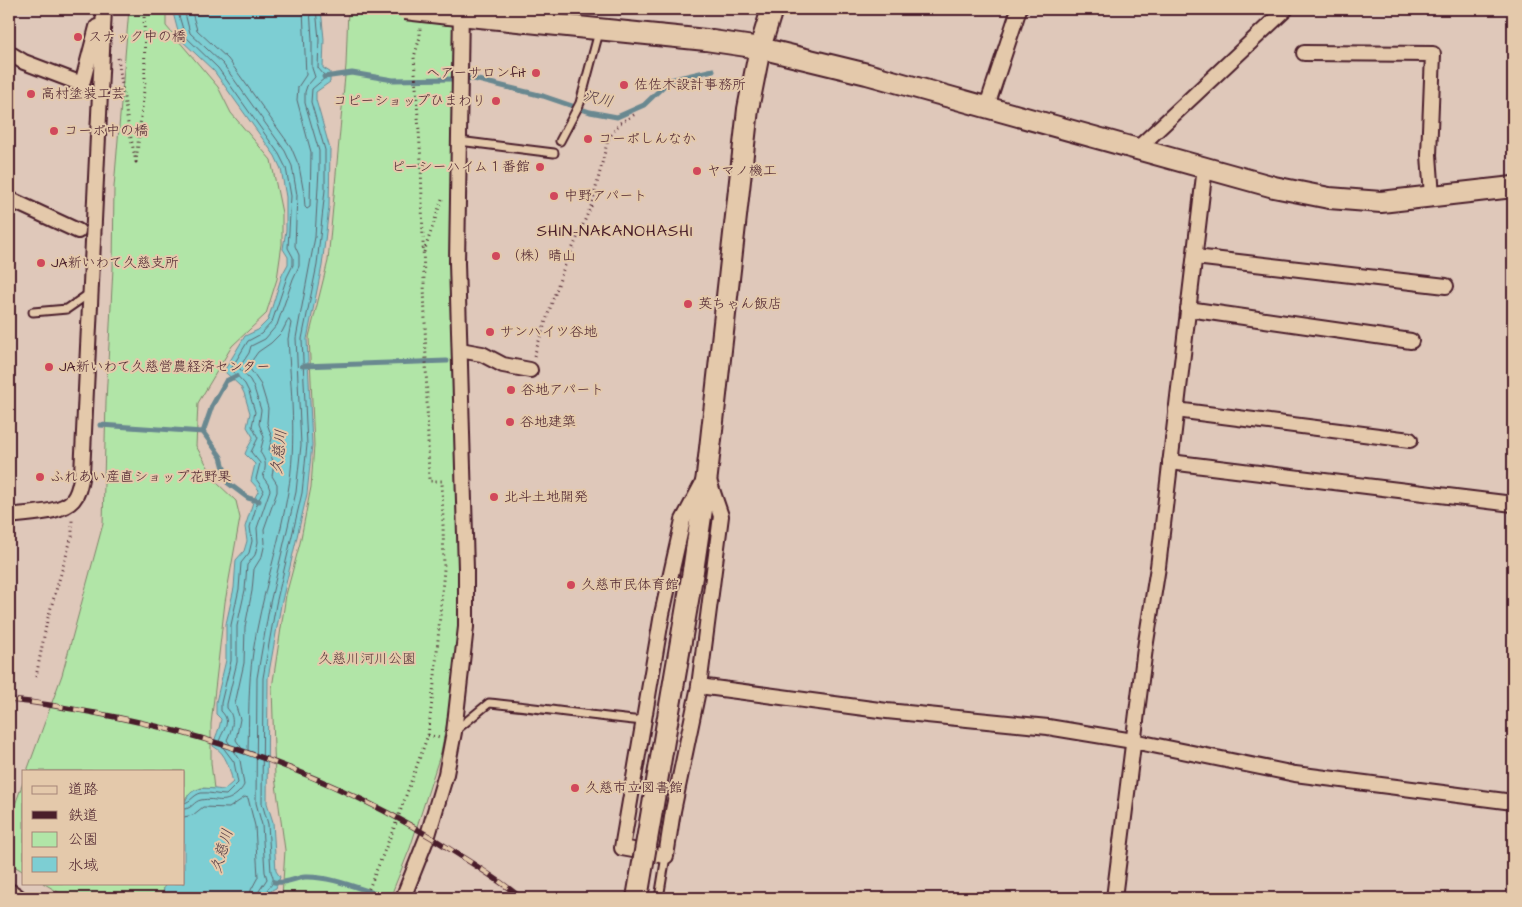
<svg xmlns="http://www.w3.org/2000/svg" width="1522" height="907" font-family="'Architects Daughter','Klee One',sans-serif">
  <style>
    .green { fill: #b1e5a7; stroke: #7e8269 }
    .water { fill: #7dced3; stroke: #698890 }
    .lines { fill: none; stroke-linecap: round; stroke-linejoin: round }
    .shore { stroke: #5e656e; stroke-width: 1 }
    .stream { stroke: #698890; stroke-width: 5 }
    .lane-casing { stroke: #4a1f2b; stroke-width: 11 }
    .street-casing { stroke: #4a1f2b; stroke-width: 18 }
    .secondary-casing { stroke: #4a1f2b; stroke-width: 24 }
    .path { stroke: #4a1f2b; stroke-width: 3; stroke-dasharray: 1 4; stroke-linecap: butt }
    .lane { stroke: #e4c9ab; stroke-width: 7 }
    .street { stroke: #e4c9ab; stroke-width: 14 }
    .secondary { stroke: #e4c9ab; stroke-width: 20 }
    .rail-casing { stroke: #4a1f2b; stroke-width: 5.5 }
    .rail { stroke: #e4c9ab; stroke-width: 4; stroke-dasharray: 11; stroke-linecap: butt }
    .secondary-bridge-casing { stroke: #4a1f2b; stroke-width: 24; stroke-linecap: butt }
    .secondary-bridge { stroke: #e4c9ab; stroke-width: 20 }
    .poi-dot { fill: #d1495b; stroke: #e4c9ab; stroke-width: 2 }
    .labels { text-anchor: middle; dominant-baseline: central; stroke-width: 4; stroke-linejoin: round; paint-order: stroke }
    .poi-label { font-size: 14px; fill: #4a1f2b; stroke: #e4c9ab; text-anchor: start }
    .park-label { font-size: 14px; fill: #543337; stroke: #e4c9ab }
    .water-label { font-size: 15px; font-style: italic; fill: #523944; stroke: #e4c9ab }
    .quarter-label { font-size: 16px; letter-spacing: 1px; fill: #4a1f2b; stroke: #e4c9ab }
  </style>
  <rect width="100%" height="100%" fill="#dfc8ba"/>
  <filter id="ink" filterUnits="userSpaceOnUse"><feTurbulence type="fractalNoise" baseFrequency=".02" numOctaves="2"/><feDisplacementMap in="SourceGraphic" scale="10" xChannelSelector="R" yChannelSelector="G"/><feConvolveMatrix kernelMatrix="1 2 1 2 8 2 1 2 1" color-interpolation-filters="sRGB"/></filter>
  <g filter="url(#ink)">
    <g class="green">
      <polygon points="129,9 166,9 166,26 218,87 231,113 271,160 282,213 282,244 277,279 266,314 232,346 198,403 196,446 217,483 236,501 240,518 225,602 211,724 211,763 214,789 201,788 186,797 184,805 184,771 27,771 62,675 103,524 106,401 113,268 114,187"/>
      <polygon points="348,9 455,9 461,559 458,668 441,752 410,848 390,898 282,898 285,850 275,777 272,688 286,595 300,543 311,487 314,445 309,337 328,261 346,65"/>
      <polygon points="24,780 24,872 9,863 9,821"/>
      <polygon points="43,883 165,883 162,898 68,898"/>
    </g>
    <path class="water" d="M 172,9 L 321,9 L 324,39 L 323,68 L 330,72 L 330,82 L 316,92 L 316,100 L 330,149 L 329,207 L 322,266 L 307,339 L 312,445 L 307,494 L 281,605 L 268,678 L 267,803 L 273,822 L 276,871 L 280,877 L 276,888 L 272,890 L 268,898 L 162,898 L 165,883 L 184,883 L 184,805 C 190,784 206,788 224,790 L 233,782 C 229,768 227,754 213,746 C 215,736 220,729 221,719 L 216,714 L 216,702 L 226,660 L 226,624 L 234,588 L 236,560 L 244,551 L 247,541 L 245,527 L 254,499 L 259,490 L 251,481 L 255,464 L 245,454 C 247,447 251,444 253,437 L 247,427 L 250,413 L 244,393 L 241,387 L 224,371 L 245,336 L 258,330 L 268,320 L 282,275 L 288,264 L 288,257 L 283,249 L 286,230 L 286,197 L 281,169 L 275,156 L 214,71 L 180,39 Z"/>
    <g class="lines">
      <g class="shore">
        <path d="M 177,9 L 185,36 L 218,68 L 279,154 L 286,168 L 291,196 L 288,248 L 293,257 L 293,265 L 287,277 L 272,322 L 261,334 L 248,341 L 231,369 L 245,384 L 249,392 L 255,412 L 252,426 L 258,438 L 251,452 L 260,463 L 256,479 L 264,490 L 258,501 L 250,527 L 252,541 L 249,553 L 241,563 L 239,589 L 231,625 L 231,661 L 221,703 L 221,711 C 233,723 222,730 219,742 L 234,762 L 238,783 L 226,795 C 218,795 209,792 201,793 C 193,795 191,802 184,803"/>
        <path d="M 184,9 L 190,33 L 223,64 L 285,151 L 292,166 L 297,195 L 295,246 L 299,255 L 299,266 L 293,279 L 277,325 L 265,339 L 251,346 L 249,353 L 239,368 L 250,380 L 254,388 L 261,410 L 259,424 L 264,437 L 260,452 C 267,462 266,466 263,477 L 268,484 L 270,490 L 257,528 L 258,542 L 255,555 L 247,565 L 245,590 L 237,626 L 237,662 L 227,704 L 227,708 C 236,718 232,729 227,740 L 240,760 L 244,785 C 242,789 240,791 237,794 C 222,806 217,797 201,800 C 194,801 192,809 184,809"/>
        <polyline points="191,9 197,30 228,59 291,147 299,166 304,194 305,207 307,209 310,207 311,152 297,100 298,87 306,75 303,9"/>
        <path d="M 289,320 L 291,323 L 288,339 C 291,390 297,441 288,492 C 279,546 261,598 253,652 C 248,685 249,718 248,751 L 245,753 L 236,740 L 240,719 L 235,704 L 244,663 L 245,627 L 252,591 L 254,569 L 262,556 L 265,543 L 264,529 L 277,492 L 277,484 L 272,476 L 274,464 L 269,450 L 272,438 L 267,423 L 268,408 L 261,385 L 248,366 L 258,352 L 271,343 L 282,332 L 287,322 Z"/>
        <polyline points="184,817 193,815 203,807 229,808 245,797 248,798 255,826 258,877 251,890 250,898"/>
        <polyline points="258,898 259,891 267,879 265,872 262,825 256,803 257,678 270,603 296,492 301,445 296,338 315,237 319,170 319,151 305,103 305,92 307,86 315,77 312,68 312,39 310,9"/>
        <path d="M 264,898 C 266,884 278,887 271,872 L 268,824 L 262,803 L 263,678 L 276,604 L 302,493 L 307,445 L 302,339 L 317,265 L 325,190 L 325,150 L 311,102 L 312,89 L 325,78 L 324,75 L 318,68 L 319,39 L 316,9"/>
      </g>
      <g class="stream">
        <polyline points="324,77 352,73 393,80 452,79"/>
        <polyline points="466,79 474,79 543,96 590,112 617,117 644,105 670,80 713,70"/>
        <polyline points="302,366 447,361"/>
        <polyline points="100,425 203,432 221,457 228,483 248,498 259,501"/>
        <polyline points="203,432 212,406 226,381 236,376"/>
        <path d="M 274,882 C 285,884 295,878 305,877 C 331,876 359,889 383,896"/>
      </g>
      <defs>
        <g id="lane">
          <polyline points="459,141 554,153"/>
          <polyline points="560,141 580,103 599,32"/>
          <polyline points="33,312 67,309 90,293"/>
          <path d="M 455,731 L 489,703 C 540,708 592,716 643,721"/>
          <polyline points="659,898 666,856"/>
        </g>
        <g id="street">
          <polyline points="9,53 24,62 82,84 97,27"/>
          <polyline points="1304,53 1433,54 1429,155 1432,196"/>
          <polyline points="986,109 1019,9"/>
          <polyline points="1137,149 1286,9"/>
          <polyline points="9,199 78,231"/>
          <polyline points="1195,257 1446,286"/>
          <polyline points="1188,309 1411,341"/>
          <polyline points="460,350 482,354 503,365 530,370"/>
          <polyline points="1176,410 1410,440"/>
          <polyline points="1170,462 1513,504"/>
          <polygon points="707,475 721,516 699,686 673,811 666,856 622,848 662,614 683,520"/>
          <path d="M 9,516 C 26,513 61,514 73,500 C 79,493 80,483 82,474 L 104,9"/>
          <polyline points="699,686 887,711 1048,727 1133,741 1295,774 1513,802"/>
          <polyline points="403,898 428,835 446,774 454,732 466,627 466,569 457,263 461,9"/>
          <polyline points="1114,898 1145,648 1158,567 1205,167"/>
        </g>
        <g id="secondary">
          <polyline points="772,9 760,48 867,74 1274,187 1329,198 1381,202 1513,187"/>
          <polyline points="449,14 706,40 760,48 748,109 707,475 693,571"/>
          <polyline points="9,894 15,898"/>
        </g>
      </defs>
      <use href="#lane" class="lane-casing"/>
      <use href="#street" class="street-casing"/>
      <use href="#secondary" class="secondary-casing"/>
      <g class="path">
        <polyline points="118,58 128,124 136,162 145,81 144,9"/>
        <polyline points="424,252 442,199"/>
        <polyline points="534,356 563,270 592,204 608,139 620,123 637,113"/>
        <polyline points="36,677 47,621 72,536 72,519"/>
        <polyline points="428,735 440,738"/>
        <polyline points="365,898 396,823 428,735 435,675 444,569 442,481 429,481 421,161 414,57 420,37 420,27"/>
      </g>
      <use href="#lane" class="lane"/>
      <use href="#street" class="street"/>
      <use href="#secondary" class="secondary"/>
      <defs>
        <path id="rail" d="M 9,700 C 38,702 66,708 95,713 C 222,737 347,782 456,853 C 478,867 501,881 521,898"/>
      </defs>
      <use href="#rail" class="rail-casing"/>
      <use href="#rail" class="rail"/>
      <defs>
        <g id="secondary-bridge">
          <polyline points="405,9 449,14"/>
          <polyline points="637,898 693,571"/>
        </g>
      </defs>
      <use href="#secondary-bridge" class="secondary-bridge-casing"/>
      <use href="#secondary-bridge" class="secondary-bridge"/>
    </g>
  </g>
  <g class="poi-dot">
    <circle cx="78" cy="37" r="5"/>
    <circle cx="536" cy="73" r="5"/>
    <circle cx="624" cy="85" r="5"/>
    <circle cx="31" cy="94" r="5"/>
    <circle cx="496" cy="101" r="5"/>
    <circle cx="54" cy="131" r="5"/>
    <circle cx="588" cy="139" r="5"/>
    <circle cx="540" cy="167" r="5"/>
    <circle cx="697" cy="171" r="5"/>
    <circle cx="554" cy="196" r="5"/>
    <circle cx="496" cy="256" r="5"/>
    <circle cx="41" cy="263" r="5"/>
    <circle cx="688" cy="304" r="5"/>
    <circle cx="490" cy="332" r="5"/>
    <circle cx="49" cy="367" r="5"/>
    <circle cx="511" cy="390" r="5"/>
    <circle cx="510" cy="422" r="5"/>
    <circle cx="40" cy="477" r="5"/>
    <circle cx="494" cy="497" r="5"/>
    <circle cx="571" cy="585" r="5"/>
    <circle cx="575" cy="788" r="5"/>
  </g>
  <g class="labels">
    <g class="poi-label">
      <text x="88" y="37">スナック中の橋</text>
      <text x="526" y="73" text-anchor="end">ヘアーサロンfit</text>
      <text x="634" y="85">佐佐木設計事務所</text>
      <text x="41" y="94">高村塗装工芸</text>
      <text x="486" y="101" text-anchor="end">コピーショップひまわり</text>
      <text x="64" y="131">コーポ中の橋</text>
      <text x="598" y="139">コーポしんなか</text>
      <text x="530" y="167" text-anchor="end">ピーシーハイム１番館</text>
      <text x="707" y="171">ヤマノ機工</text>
      <text x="564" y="196">中野アパート</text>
      <text x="506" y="256">（株）晴山</text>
      <text x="51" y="263">JA新いわて久慈支所</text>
      <text x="698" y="304">英ちゃん飯店</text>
      <text x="500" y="332">サンハイツ谷地</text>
      <text x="59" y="367">JA新いわて久慈営農経済センター</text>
      <text x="521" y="390">谷地アパート</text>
      <text x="520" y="422">谷地建築</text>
      <text x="50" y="477">ふれあい産直ショップ花野果</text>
      <text x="504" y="497">北斗土地開発</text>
      <text x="581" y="585">久慈市民体育館</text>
      <text x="585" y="788">久慈市立図書館</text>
    </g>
    <g class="park-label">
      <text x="367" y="659">久慈川河川公園</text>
    </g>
    <g class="water-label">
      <text transform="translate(598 99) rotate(14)">沢川</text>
      <text transform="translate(279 452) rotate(-84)">久慈川</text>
      <text transform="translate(222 851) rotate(-74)">久慈川</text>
    </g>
    <g class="quarter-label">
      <text x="615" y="231">SHIN-NAKANOHASHI</text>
    </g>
  </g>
  <rect width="1522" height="907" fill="none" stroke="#e4c9ab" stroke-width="30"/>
  <rect x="15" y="15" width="1492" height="877" fill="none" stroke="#4a1f2b" stroke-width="2" filter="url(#ink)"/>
  <rect x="22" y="770" width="162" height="115" fill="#e4c9ab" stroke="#a68578"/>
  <rect x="32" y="786" width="25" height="8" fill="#e4c9ab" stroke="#a68578"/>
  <text x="68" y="794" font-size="15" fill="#4a1f2b">道路</text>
  <rect x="32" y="811" width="25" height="8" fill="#4a1f2b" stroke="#a68578"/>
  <text x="68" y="820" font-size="15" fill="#4a1f2b">鉄道</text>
  <rect x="32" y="832" width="25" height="15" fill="#b1e5a7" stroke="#a68578"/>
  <text x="68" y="844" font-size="15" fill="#4a1f2b">公園</text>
  <rect x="32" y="857" width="25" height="15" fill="#7dced3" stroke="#a68578"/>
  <text x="68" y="870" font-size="15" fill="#4a1f2b">水域</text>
</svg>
